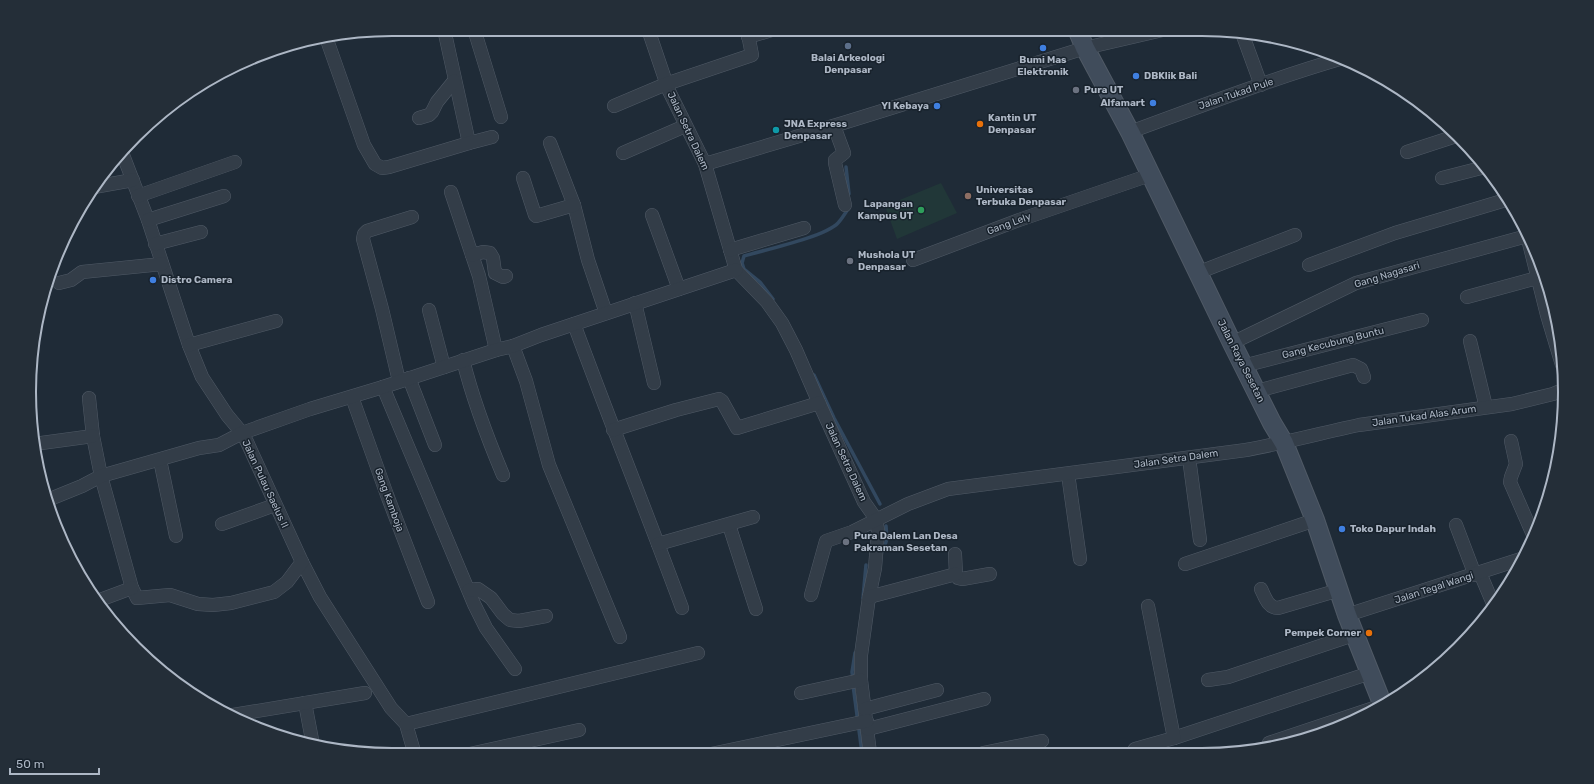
<svg xmlns="http://www.w3.org/2000/svg" width="1594" height="784" font-family="Rubik,sans-serif">
  <style>
    .green { fill: #213738 }
    .lines { fill: none; stroke-linecap: round; stroke-linejoin: round }
    .stream { stroke: #32485f; stroke-width: 3.5 }
    .street-casing { stroke: #505a66; stroke-width: 14 }
    .secondary-casing { stroke: #505a66; stroke-width: 20 }
    .street { stroke: #333d48; stroke-width: 13 }
    .secondary { stroke: #404c5b; stroke-width: 18 }
    .service-dot { fill: #5c6f8a; stroke: #18222c; stroke-width: 1.5 }
    .shop-dot { fill: #3f7fe0; stroke: #18222c; stroke-width: 1.5 }
    .worship-dot { fill: #6b7280; stroke: #18222c; stroke-width: 1.5 }
    .food-dot { fill: #e8710a; stroke: #18222c; stroke-width: 1.5 }
    .culture-dot { fill: #0f9aa8; stroke: #18222c; stroke-width: 1.5 }
    .education-dot { fill: #8d6e63; stroke: #18222c; stroke-width: 1.5 }
    .leisure-dot { fill: #2e9e5b; stroke: #18222c; stroke-width: 1.5 }
    .labels { text-anchor: middle; dominant-baseline: central; stroke-width: 3; stroke-linejoin: round; paint-order: stroke }
    .poi-label { font-size: 10px; font-weight: bold; fill: #adb7c5; stroke: #18222c; text-anchor: start }
    .street-label { font-size: 10px; fill: #adb7c5; stroke: #18222c }
    .rim { fill: none; stroke: #adb7c5; stroke-width: 2 }
  </style>
  <rect width="100%" height="100%" fill="#1f2b37"/>
  <polygon class="green" points="941,183 957,213 897,239 885,206"/>
  <g class="lines">
    <g class="stream">
      <polyline points="846,167 849,194"/>
      <path d="M 773,299 L 760,282 L 744,269 L 742,263 L 744,256 C 764,250 825,237 838,223 C 842,219 845,213 849,208"/>
      <polyline points="814,375 834,418 880,504"/>
      <polyline points="883,551 887,539 886,526"/>
      <polyline points="863,598 866,565"/>
      <polyline points="853,679 852,672 855,653"/>
      <polyline points="853,685 862,753"/>
    </g>
    <defs>
      <g id="street">
        <polyline points="444,29 469,143"/>
        <polyline points="474,29 501,117"/>
        <polyline points="648,29 669,91 705,164 736,270 767,302 782,323 796,350 819,403 864,502 876,519 878,531 875,568 869,597 861,655 861,680 870,753"/>
        <polyline points="1242,33 1261,85"/>
        <polyline points="748,37 775,29"/>
        <polyline points="327,40 364,145 375,164 382,168 389,167 469,143 492,137"/>
        <polyline points="614,106 666,84 752,55 747,29"/>
        <polyline points="419,118 429,115 432,112 437,102 454,81"/>
        <polyline points="834,126 844,153 835,160 835,163 845,205"/>
        <path d="M 1130,132 C 1201,106 1271,79 1343,58"/>
        <polyline points="550,143 574,205 588,260 606,313"/>
        <polyline points="1407,152 1459,135"/>
        <polyline points="623,153 685,126"/>
        <polyline points="123,155 148,220 189,345 202,377 227,415 242,433 247,442 302,562 320,597 391,708 406,724 415,755"/>
        <polyline points="705,164 843,123 1085,48 1167,29"/>
        <polyline points="523,178 535,215 536,216 574,205"/>
        <polyline points="1442,178 1485,167"/>
        <polyline points="94,187 133,180"/>
        <polyline points="451,192 479,276 496,350"/>
        <polyline points="138,196 235,162"/>
        <polyline points="652,215 679,289"/>
        <polyline points="148,220 224,196"/>
        <polyline points="1526,231 1547,315 1562,365"/>
        <polyline points="155,244 201,232"/>
        <polyline points="730,250 804,228"/>
        <polyline points="472,255 483,252 490,253 493,258 495,273 503,277 506,276"/>
        <polyline points="913,260 1019,220 1150,175"/>
        <polyline points="1309,265 1395,233 1509,199"/>
        <polyline points="1197,273 1295,235"/>
        <polyline points="59,283 71,280 82,272 162,264"/>
        <polyline points="1467,297 1537,278"/>
        <polyline points="635,303 654,383"/>
        <polyline points="429,310 444,367"/>
        <path d="M 574,324 C 609,419 647,513 682,608"/>
        <polyline points="1470,341 1486,407"/>
        <polyline points="1232,343 1356,283 1527,236"/>
        <polyline points="189,345 276,321"/>
        <polyline points="513,346 526,381 549,465 620,637"/>
        <path d="M 463,360 C 473,400 487,437 503,475"/>
        <polyline points="1243,366 1422,320"/>
        <polyline points="409,378 435,445"/>
        <polyline points="399,381 382,309 363,239 364,234 367,231 412,217"/>
        <polyline points="383,387 474,604 486,628 515,669"/>
        <polyline points="1257,391 1353,365 1361,369 1364,377"/>
        <polyline points="352,397 387,495 428,602"/>
        <polyline points="89,398 93,436 101,476 132,588 137,598 170,595 198,604 213,605 231,603 274,592 287,582 302,562"/>
        <polyline points="613,430 676,410 719,399 722,401 737,428 819,403"/>
        <polyline points="1511,441 1516,464 1511,477 1510,482 1534,537"/>
        <polyline points="34,444 93,436"/>
        <polyline points="1189,458 1200,540"/>
        <polyline points="160,460 176,536"/>
        <polyline points="1068,474 1080,559"/>
        <polyline points="50,499 82,486 101,476 199,448 219,445 242,433 310,409 383,387 496,350 513,346 541,335 736,270"/>
        <polyline points="222,524 275,505"/>
        <polyline points="729,525 756,609"/>
        <polyline points="1456,525 1475,575"/>
        <polyline points="658,544 753,517"/>
        <polyline points="955,554 956,574 958,578 962,579 990,574"/>
        <polyline points="1185,564 1315,520"/>
        <polyline points="1480,573 1494,606"/>
        <path d="M 1261,589 C 1265,597 1268,608 1278,608 L 1339,590"/>
        <polyline points="469,590 478,589 491,598 503,614 510,620 519,621 546,616"/>
        <path d="M 811,595 L 826,541 L 852,532 L 908,504 L 948,489 L 1246,450 C 1284,443 1321,433 1359,425 L 1512,404 L 1553,394 L 1565,389"/>
        <polyline points="869,597 956,574"/>
        <polyline points="97,601 132,588"/>
        <polyline points="1347,615 1521,559"/>
        <polyline points="1208,680 1228,677 1356,634"/>
        <polyline points="801,693 861,680"/>
        <polyline points="305,703 313,745"/>
        <polyline points="865,709 937,690"/>
        <polyline points="233,715 365,693"/>
        <polyline points="406,724 698,653"/>
        <polyline points="868,729 984,699"/>
        <polyline points="1174,738 1370,673"/>
        <polyline points="1269,743 1377,707"/>
        <polyline points="1133,752 1135,749 1174,738 1148,606"/>
        <polyline points="983,753 1042,741"/>
        <polyline points="711,754 867,721"/>
        <polyline points="465,755 579,730"/>
      </g>
      <polyline id="secondary" points="1077,29 1085,48 1130,132 1232,343 1272,423 1284,443 1315,520 1347,615 1382,703"/>
    </defs>
    <use href="#street" class="street-casing"/>
    <use href="#secondary" class="secondary-casing"/>
    <use href="#street" class="street"/>
    <use href="#secondary" class="secondary"/>
  </g>
  <circle class="service-dot" cx="848" cy="46" r="4"/>
  <g class="shop-dot">
    <circle cx="1043" cy="48" r="4"/>
    <circle cx="1136" cy="76" r="4"/>
    <circle cx="1153" cy="103" r="4"/>
    <circle cx="937" cy="106" r="4"/>
    <circle cx="153" cy="280" r="4"/>
    <circle cx="1342" cy="529" r="4"/>
  </g>
  <g class="worship-dot">
    <circle cx="1076" cy="90" r="4"/>
    <circle cx="850" cy="261" r="4"/>
    <circle cx="846" cy="542" r="4"/>
  </g>
  <g class="food-dot">
    <circle cx="980" cy="124" r="4"/>
    <circle cx="1369" cy="633" r="4"/>
  </g>
  <circle class="culture-dot" cx="776" cy="130" r="4"/>
  <circle class="education-dot" cx="968" cy="196" r="4"/>
  <circle class="leisure-dot" cx="921" cy="210" r="4"/>
  <g class="labels">
    <g class="poi-label">
      <text x="848" y="58" text-anchor="middle">Balai Arkeologi<tspan x="848" dy="12">Denpasar</tspan></text>
      <text x="1043" y="60" text-anchor="middle">Bumi Mas<tspan x="1043" dy="12">Elektronik</tspan></text>
      <text x="1144" y="76">DBKlik Bali</text>
      <text x="1084" y="90">Pura UT</text>
      <text x="1145" y="103" text-anchor="end">Alfamart</text>
      <text x="929" y="106" text-anchor="end">Yl Kebaya</text>
      <text x="988" y="118">Kantin UT<tspan x="988" dy="12">Denpasar</tspan></text>
      <text x="784" y="124">JNA Express<tspan x="784" dy="12">Denpasar</tspan></text>
      <text x="976" y="190">Universitas<tspan x="976" dy="12">Terbuka Denpasar</tspan></text>
      <text x="913" y="204" text-anchor="end">Lapangan<tspan x="913" dy="12">Kampus UT</tspan></text>
      <text x="858" y="255">Mushola UT<tspan x="858" dy="12">Denpasar</tspan></text>
      <text x="161" y="280">Distro Camera</text>
      <text x="1350" y="529">Toko Dapur Indah</text>
      <text x="854" y="536">Pura Dalem Lan Desa<tspan x="854" dy="12">Pakraman Sesetan</tspan></text>
      <text x="1361" y="633" text-anchor="end">Pempek Corner</text>
    </g>
    <g class="street-label">
      <text transform="translate(1236 94) rotate(-19)">Jalan Tukad Pule</text>
      <text transform="translate(688 131) rotate(65)">Jalan Setra Dalem</text>
      <text transform="translate(1009 224) rotate(-20)">Gang Lely</text>
      <text transform="translate(1387 275) rotate(-17)">Gang Nagasari</text>
      <text transform="translate(1333 343) rotate(-14)">Gang Kecubung Buntu</text>
      <text transform="translate(1241 361) rotate(63)">Jalan Raya Sesetan</text>
      <text transform="translate(1424 416) rotate(-8)">Jalan Tukad Alas Arum</text>
      <text transform="translate(1176 459) rotate(-8)">Jalan Setra Dalem</text>
      <text transform="translate(846 462) rotate(65)">Jalan Setra Dalem</text>
      <text transform="translate(265 484) rotate(65)">Jalan Pulau Saelus II</text>
      <text transform="translate(389 500) rotate(70)">Gang Kamboja</text>
      <text transform="translate(1434 588) rotate(-18)">Jalan Tegal Wangi</text>
    </g>
  </g>
  <path d="M0 0H1594V784H0ZM392 36H1202A356 356 0 0 1 1558 392V392A356 356 0 0 1 1202 748H392A356 356 0 0 1 36 392V392A356 356 0 0 1 392 36Z" fill="#242e38" fill-rule="evenodd"/>
  <path class="rim" d="M392 36H1202A356 356 0 0 1 1558 392V392A356 356 0 0 1 1202 748H392A356 356 0 0 1 36 392V392A356 356 0 0 1 392 36Z"/>
  <path d="M10 768v6h89v-6" fill="none" stroke="#adb7c5" stroke-width="2"/>
  <text x="16" y="768" font-size="12" fill="#adb7c5" stroke="#18222c" stroke-width="3" paint-order="stroke">50 m</text>
</svg>
